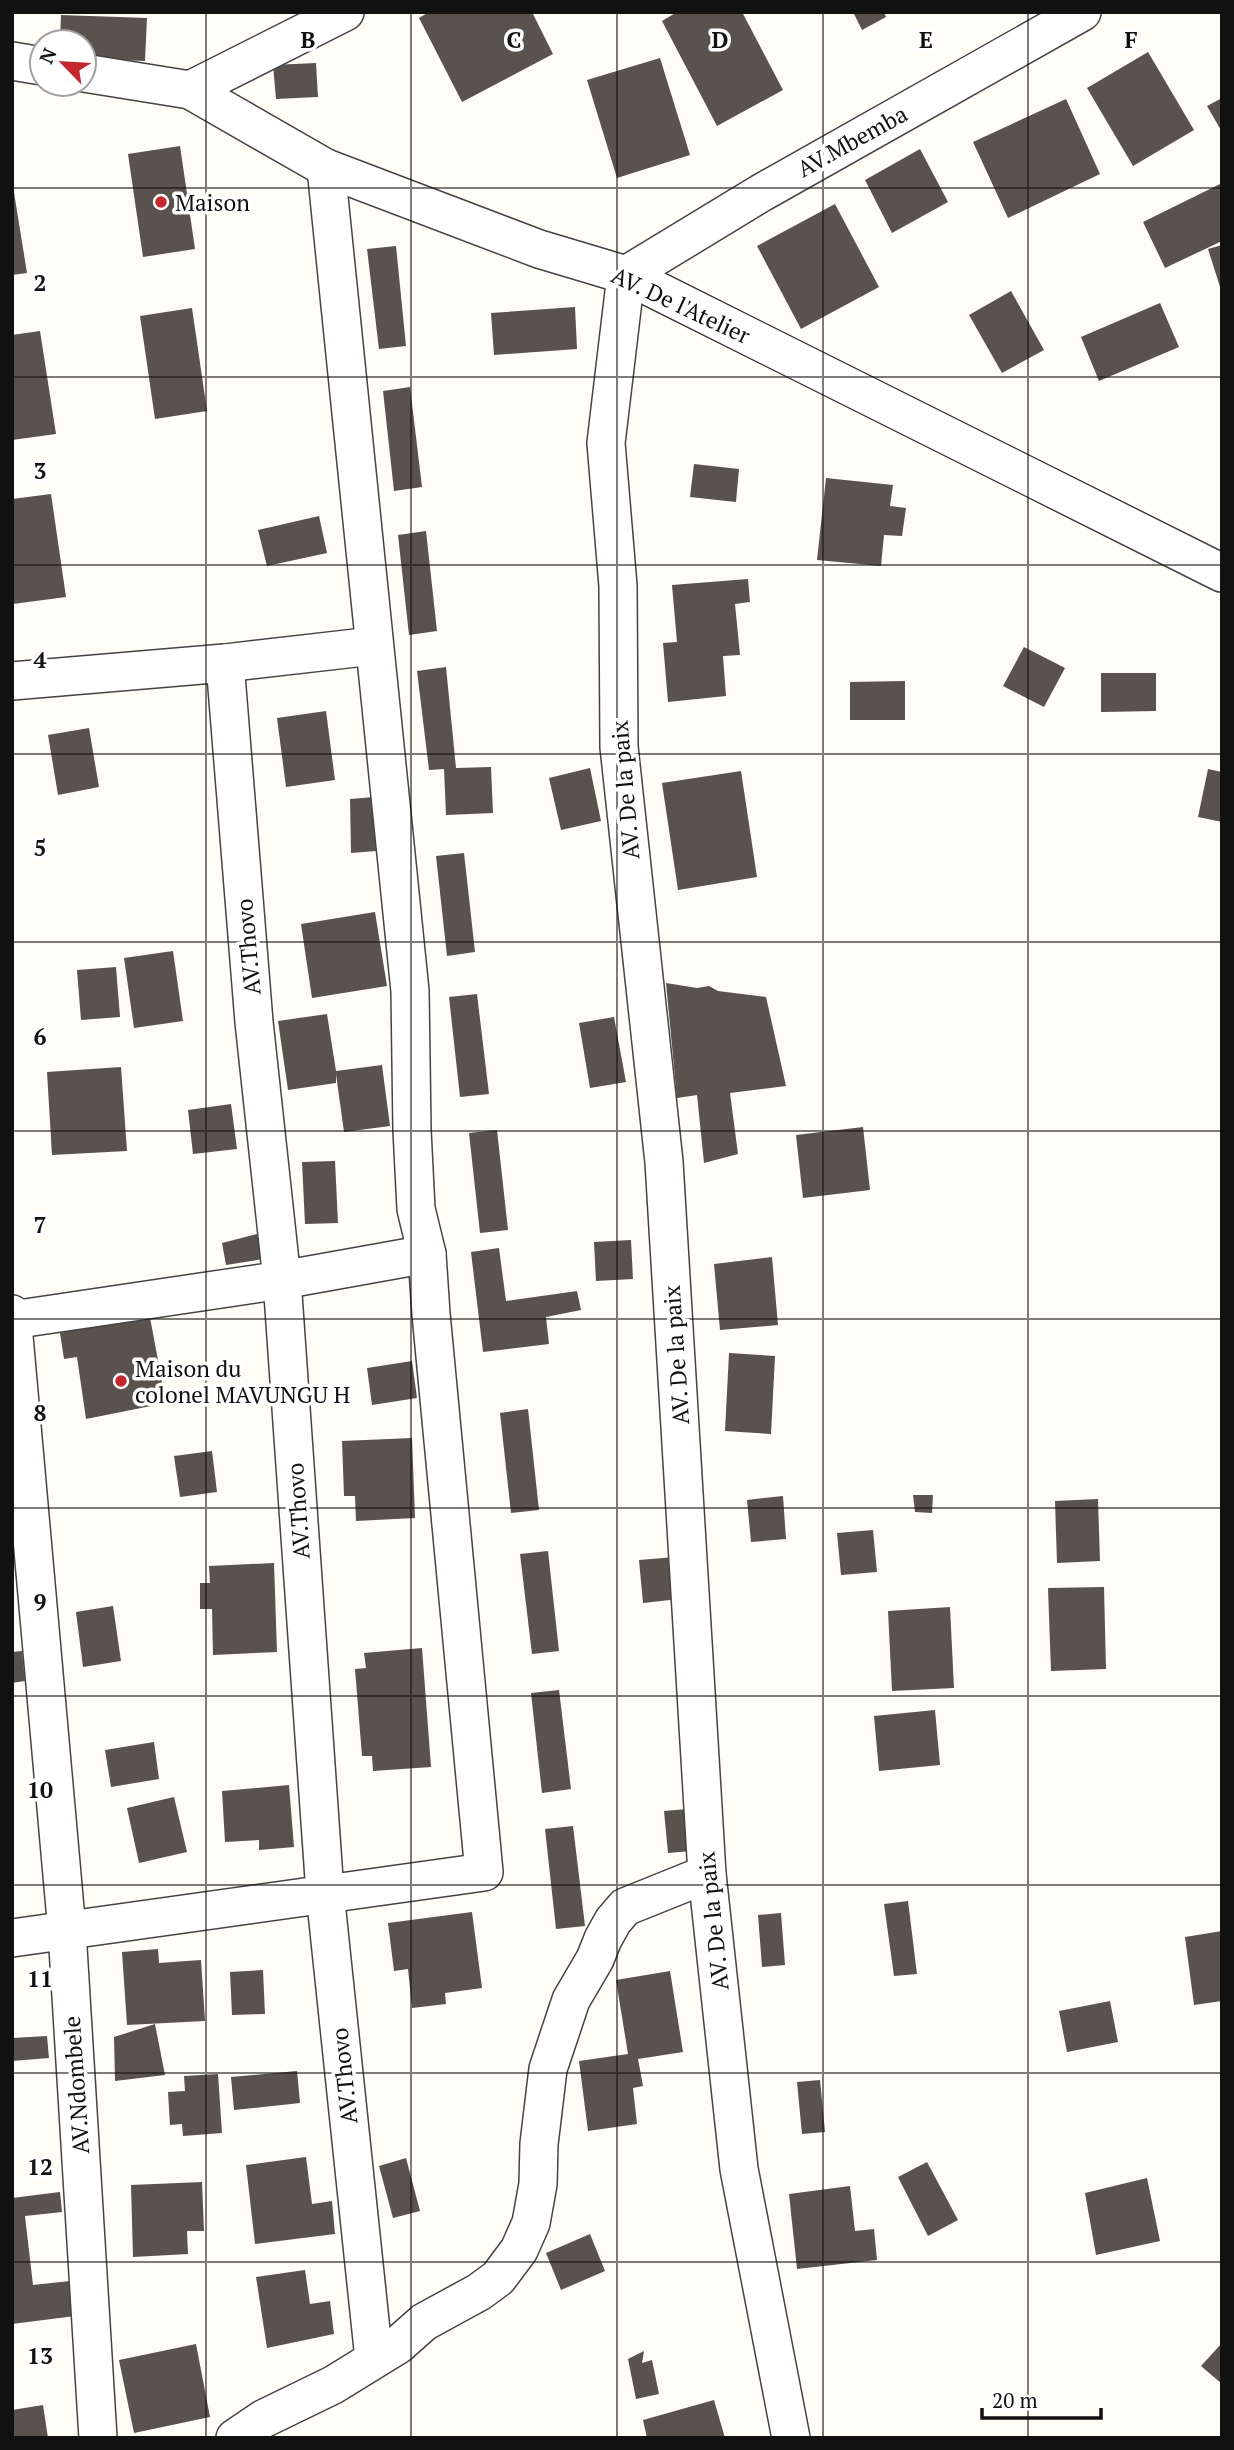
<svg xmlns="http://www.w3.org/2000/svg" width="1234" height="2450" font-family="'PT Serif',serif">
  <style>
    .building { fill: #5a524d }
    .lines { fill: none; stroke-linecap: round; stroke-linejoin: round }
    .minor-casing { stroke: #444; stroke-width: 40 }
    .minor { stroke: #fff; stroke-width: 37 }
    .grid { fill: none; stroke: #111; stroke-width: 2; stroke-opacity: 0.55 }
    .poi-dot { fill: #c4262e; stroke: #fff; stroke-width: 2.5 }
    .labels { text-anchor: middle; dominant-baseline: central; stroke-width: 7; stroke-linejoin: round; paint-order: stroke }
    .street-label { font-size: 23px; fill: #111; stroke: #fff }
    .poi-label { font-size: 23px; fill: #111; stroke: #fff; text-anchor: start }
    .grid-label { font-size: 23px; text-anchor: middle; font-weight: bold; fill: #111; stroke: #fff; stroke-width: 7; stroke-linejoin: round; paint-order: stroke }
  </style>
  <rect width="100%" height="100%" fill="#fffdf5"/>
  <g class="building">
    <polygon points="429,12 532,12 553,54 462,102 419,18"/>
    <polygon points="677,12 742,12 783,90 717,126 662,21"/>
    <polygon points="853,12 884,12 886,17 862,30"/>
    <polygon points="61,15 147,18 145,61 84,59 84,42 60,42"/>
    <polygon points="1148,52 1194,130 1133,166 1087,88"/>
    <polygon points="660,58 690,155 617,178 587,80"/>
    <polygon points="316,63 318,97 276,99 273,65"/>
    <polygon points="1222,98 1222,132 1207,106"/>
    <polygon points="1066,99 1100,174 1008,218 973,142"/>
    <polygon points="180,146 195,249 143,257 128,154"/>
    <polygon points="920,149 948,202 892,233 865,180"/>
    <polygon points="12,180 27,273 12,275"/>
    <polygon points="1222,183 1222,241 1165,268 1143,222"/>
    <polygon points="835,204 879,287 801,329 757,246"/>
    <polygon points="1222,245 1222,289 1221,290 1208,249"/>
    <polygon points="396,246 406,346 379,349 367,249"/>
    <polygon points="1011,291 1044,350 1002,373 969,315"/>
    <polygon points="1160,303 1179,347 1099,381 1081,337"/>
    <polygon points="575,307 577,349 494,355 491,313"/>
    <polygon points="192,308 207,411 155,419 140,316"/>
    <polygon points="40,331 56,434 12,440 12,335"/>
    <polygon points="410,387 422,487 394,491 383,391"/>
    <polygon points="694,464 739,469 736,502 690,497"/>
    <polygon points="826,478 893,485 890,506 906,508 902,536 884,535 881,566 817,560"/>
    <polygon points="51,494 66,597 13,604 12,499"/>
    <polygon points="319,516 327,553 267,566 258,530"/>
    <polygon points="426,531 437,631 409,635 398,535"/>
    <polygon points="748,579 750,602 735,604 740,655 723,656 726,696 668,702 663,643 677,642 672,585"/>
    <polygon points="1024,647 1065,668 1044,707 1003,686"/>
    <polygon points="446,667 456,768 491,767 493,813 446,815 444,769 429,770 417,671"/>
    <polygon points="1101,673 1156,673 1156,711 1101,712"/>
    <polygon points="905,681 905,720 850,720 850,682"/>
    <polygon points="326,711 335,780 286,787 277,718"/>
    <polygon points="89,728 99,787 58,795 48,735"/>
    <polygon points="590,768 601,821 561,830 549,778"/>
    <polygon points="1208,769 1222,772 1222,822 1198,817"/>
    <polygon points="741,771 757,877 678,890 662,783"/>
    <polygon points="374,797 376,851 351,853 350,799"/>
    <polygon points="464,853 475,952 447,956 436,856"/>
    <polygon points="375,912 387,986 312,998 301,924"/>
    <polygon points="173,951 183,1021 134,1028 124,958"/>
    <polygon points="116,967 120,1017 81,1020 77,970"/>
    <polygon points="666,983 697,988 709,986 718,991 766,997 786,1086 730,1093 738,1154 704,1163 697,1095 677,1098"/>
    <polygon points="477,994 489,1094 460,1097 449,997"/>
    <polygon points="327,1014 336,1071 382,1065 390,1126 344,1132 336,1074 336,1083 288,1090 278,1021"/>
    <polygon points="614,1017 626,1082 590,1088 579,1023"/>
    <polygon points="121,1067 127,1151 52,1155 47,1072"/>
    <polygon points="231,1104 237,1149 193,1154 188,1110"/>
    <polygon points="863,1127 870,1190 803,1198 796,1135"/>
    <polygon points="497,1130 508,1230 480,1233 469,1133"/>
    <polygon points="335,1161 338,1223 305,1224 302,1162"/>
    <polygon points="257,1234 263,1259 226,1265 222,1243"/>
    <polygon points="631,1240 633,1279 596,1281 594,1242"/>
    <polygon points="499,1248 506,1301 577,1291 581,1310 546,1317 549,1344 483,1352 471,1252"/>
    <polygon points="772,1257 778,1325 720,1330 714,1264"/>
    <polygon points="149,1312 166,1403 86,1419 77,1357 64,1359 60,1333"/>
    <polygon points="729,1353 775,1356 771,1434 725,1431"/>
    <polygon points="412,1361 417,1398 372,1405 367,1368"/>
    <polygon points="528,1409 539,1510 511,1513 500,1413"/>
    <polygon points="412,1438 415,1518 356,1521 355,1496 344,1496 342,1441"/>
    <polygon points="212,1451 217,1492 180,1497 174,1456"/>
    <polygon points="913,1495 933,1495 932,1513 915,1512"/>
    <polygon points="783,1496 786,1539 751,1542 747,1500"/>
    <polygon points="1098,1499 1100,1561 1057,1563 1055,1501"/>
    <polygon points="873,1530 877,1572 841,1575 837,1533"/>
    <polygon points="548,1551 559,1651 532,1654 520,1554"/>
    <polygon points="675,1557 679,1599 643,1603 639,1560"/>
    <polygon points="274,1563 277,1652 213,1655 212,1609 200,1609 200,1583 210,1583 209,1566"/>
    <polygon points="1104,1587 1106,1669 1051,1671 1048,1588"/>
    <polygon points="113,1606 121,1661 83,1667 76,1612"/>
    <polygon points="950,1607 954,1688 892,1691 888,1611"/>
    <polygon points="422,1648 431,1767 373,1771 372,1756 362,1756 355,1669 366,1668 364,1653"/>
    <polygon points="22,1651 25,1681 12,1683 12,1652"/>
    <polygon points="559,1690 571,1789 542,1793 531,1693"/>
    <polygon points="935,1710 940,1765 879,1771 874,1716"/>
    <polygon points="154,1742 159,1779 111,1787 105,1750"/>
    <polygon points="289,1785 294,1847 259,1850 259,1840 225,1842 222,1791"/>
    <polygon points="174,1797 187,1852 139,1863 127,1808"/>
    <polygon points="699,1808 703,1850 668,1853 664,1811"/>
    <polygon points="573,1826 585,1926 556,1929 545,1829"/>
    <polygon points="908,1901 917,1974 894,1976 884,1904"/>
    <polygon points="472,1912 482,1988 445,1993 446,2004 412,2008 408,1969 394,1971 388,1923"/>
    <polygon points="781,1913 785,1965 762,1967 758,1915"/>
    <polygon points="1222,1931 1222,2001 1194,2005 1185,1937"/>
    <polygon points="158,1949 159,1963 201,1960 205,2021 127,2025 122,1952"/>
    <polygon points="263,1970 265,2014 232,2015 230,1972"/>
    <polygon points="670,1971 683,2052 638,2059 643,2086 633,2088 637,2124 588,2131 579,2061 628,2054 616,1980"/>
    <polygon points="1110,2001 1118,2042 1067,2052 1059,2011"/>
    <polygon points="155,2024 165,2075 115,2081 114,2037"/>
    <polygon points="47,2036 49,2058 12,2061 12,2038"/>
    <polygon points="297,2071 300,2103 234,2110 231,2077"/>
    <polygon points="218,2074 222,2133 183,2136 182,2124 170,2125 168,2092 185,2091 184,2076"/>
    <polygon points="820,2080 825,2132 802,2134 797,2082"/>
    <polygon points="306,2157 312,2204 332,2201 335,2234 255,2244 246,2165"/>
    <polygon points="406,2158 420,2211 393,2218 379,2166"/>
    <polygon points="927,2162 958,2220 928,2236 898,2177"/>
    <polygon points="1147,2178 1160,2241 1096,2255 1085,2193"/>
    <polygon points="202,2182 204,2231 187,2231 188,2254 133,2257 131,2185"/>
    <polygon points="850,2186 855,2231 874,2229 877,2260 797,2269 789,2194"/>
    <polygon points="60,2192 62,2212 25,2216 33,2285 79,2280 83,2315 12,2324 12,2198"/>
    <polygon points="590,2234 605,2271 561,2290 546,2253"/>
    <polygon points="305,2270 310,2304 330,2301 334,2334 267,2348 256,2277"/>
    <polygon points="1222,2343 1222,2384 1201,2366"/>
    <polygon points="196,2344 210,2417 134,2433 119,2360"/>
    <polygon points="644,2351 642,2363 652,2360 659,2394 636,2399 628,2359"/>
    <polygon points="714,2400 725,2438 647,2438 643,2420"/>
    <polygon points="43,2405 48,2438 12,2438 12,2410"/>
  </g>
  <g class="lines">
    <defs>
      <g id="minor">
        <polyline points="12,61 42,66"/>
        <polyline points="84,73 190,90 326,168 539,249 626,275 1222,573"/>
        <polyline points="190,90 345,12"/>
        <polyline points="225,663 254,1022 282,1280 325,1893 374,2359"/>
        <polyline points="12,681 225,663 373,646"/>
        <polyline points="12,1314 67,1931 98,2438"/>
        <polyline points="12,1320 282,1280 427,1254"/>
        <polyline points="12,1938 484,1872 431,1314 427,1254 416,1209 412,1130 410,991 326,168"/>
        <polyline points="235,2438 263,2419 333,2385 398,2345 424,2322 479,2292 498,2278 519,2250 531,2223 538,2184 539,2144 548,2069 571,2000 595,1959 603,1939 613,1921 625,1907 707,1874"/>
        <polyline points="791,2438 739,2169 707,1874 664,1162 619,747 618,586 606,443 626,275 761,193 1082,12"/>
      </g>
    </defs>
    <use href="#minor" class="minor-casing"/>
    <use href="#minor" class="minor"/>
  </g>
  <path class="grid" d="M 206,12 L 206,2438M 411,12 L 411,2438M 617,12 L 617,2438M 823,12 L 823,2438M 1028,12 L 1028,2438M 12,188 L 1222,188M 12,377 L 1222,377M 12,565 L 1222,565M 12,754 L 1222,754M 12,942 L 1222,942M 12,1131 L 1222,1131M 12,1319 L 1222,1319M 12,1508 L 1222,1508M 12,1696 L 1222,1696M 12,1885 L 1222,1885M 12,2073 L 1222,2073M 12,2262 L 1222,2262"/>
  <g class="poi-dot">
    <circle cx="161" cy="202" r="7"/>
    <circle cx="121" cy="1381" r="7"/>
  </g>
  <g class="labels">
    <g class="street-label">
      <text transform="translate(852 141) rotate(-29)">AV.Mbemba</text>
      <text transform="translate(681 305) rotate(25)">AV. De l'Atelier</text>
      <text transform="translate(625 790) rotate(-95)">AV. De la paix</text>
      <text transform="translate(248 947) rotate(-95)">AV.Thovo</text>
      <text transform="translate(676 1355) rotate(-94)">AV. De la paix</text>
      <text transform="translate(298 1511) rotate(-94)">AV.Thovo</text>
      <text transform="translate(713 1921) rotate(-96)">AV. De la paix</text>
      <text transform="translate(344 2076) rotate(-96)">AV.Thovo</text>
      <text transform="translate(76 2085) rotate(-94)">AV.Ndombele</text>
    </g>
    <g class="poi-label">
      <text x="175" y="202">Maison</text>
      <text x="135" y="1368">Maison du<tspan x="135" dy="26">colonel MAVUNGU H</tspan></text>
    </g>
  </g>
  <g class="grid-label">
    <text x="308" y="48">B</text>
    <text x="514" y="48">C</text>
    <text x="720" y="48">D</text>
    <text x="926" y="48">E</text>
    <text x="1131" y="48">F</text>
    <text x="40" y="291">2</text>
    <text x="40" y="479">3</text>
    <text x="40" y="668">4</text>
    <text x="40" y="856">5</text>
    <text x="40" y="1045">6</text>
    <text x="40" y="1233">7</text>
    <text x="40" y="1421">8</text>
    <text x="40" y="1610">9</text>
    <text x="40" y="1798">10</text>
    <text x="40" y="1987">11</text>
    <text x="40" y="2175">12</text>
    <text x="40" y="2364">13</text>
  </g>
  <rect width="1234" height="2450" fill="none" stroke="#111111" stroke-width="28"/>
  <g transform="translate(63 63) rotate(295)"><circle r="33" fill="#ffffff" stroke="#a0a0a0" stroke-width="2"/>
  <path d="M0-5L12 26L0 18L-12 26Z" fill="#c4262e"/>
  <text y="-10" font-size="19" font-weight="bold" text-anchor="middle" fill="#111111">N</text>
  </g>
  <path d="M982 2408v10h119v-10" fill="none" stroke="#111111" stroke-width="3.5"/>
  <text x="992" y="2408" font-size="21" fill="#111111" stroke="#ffffff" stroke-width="5" paint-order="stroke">20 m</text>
</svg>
